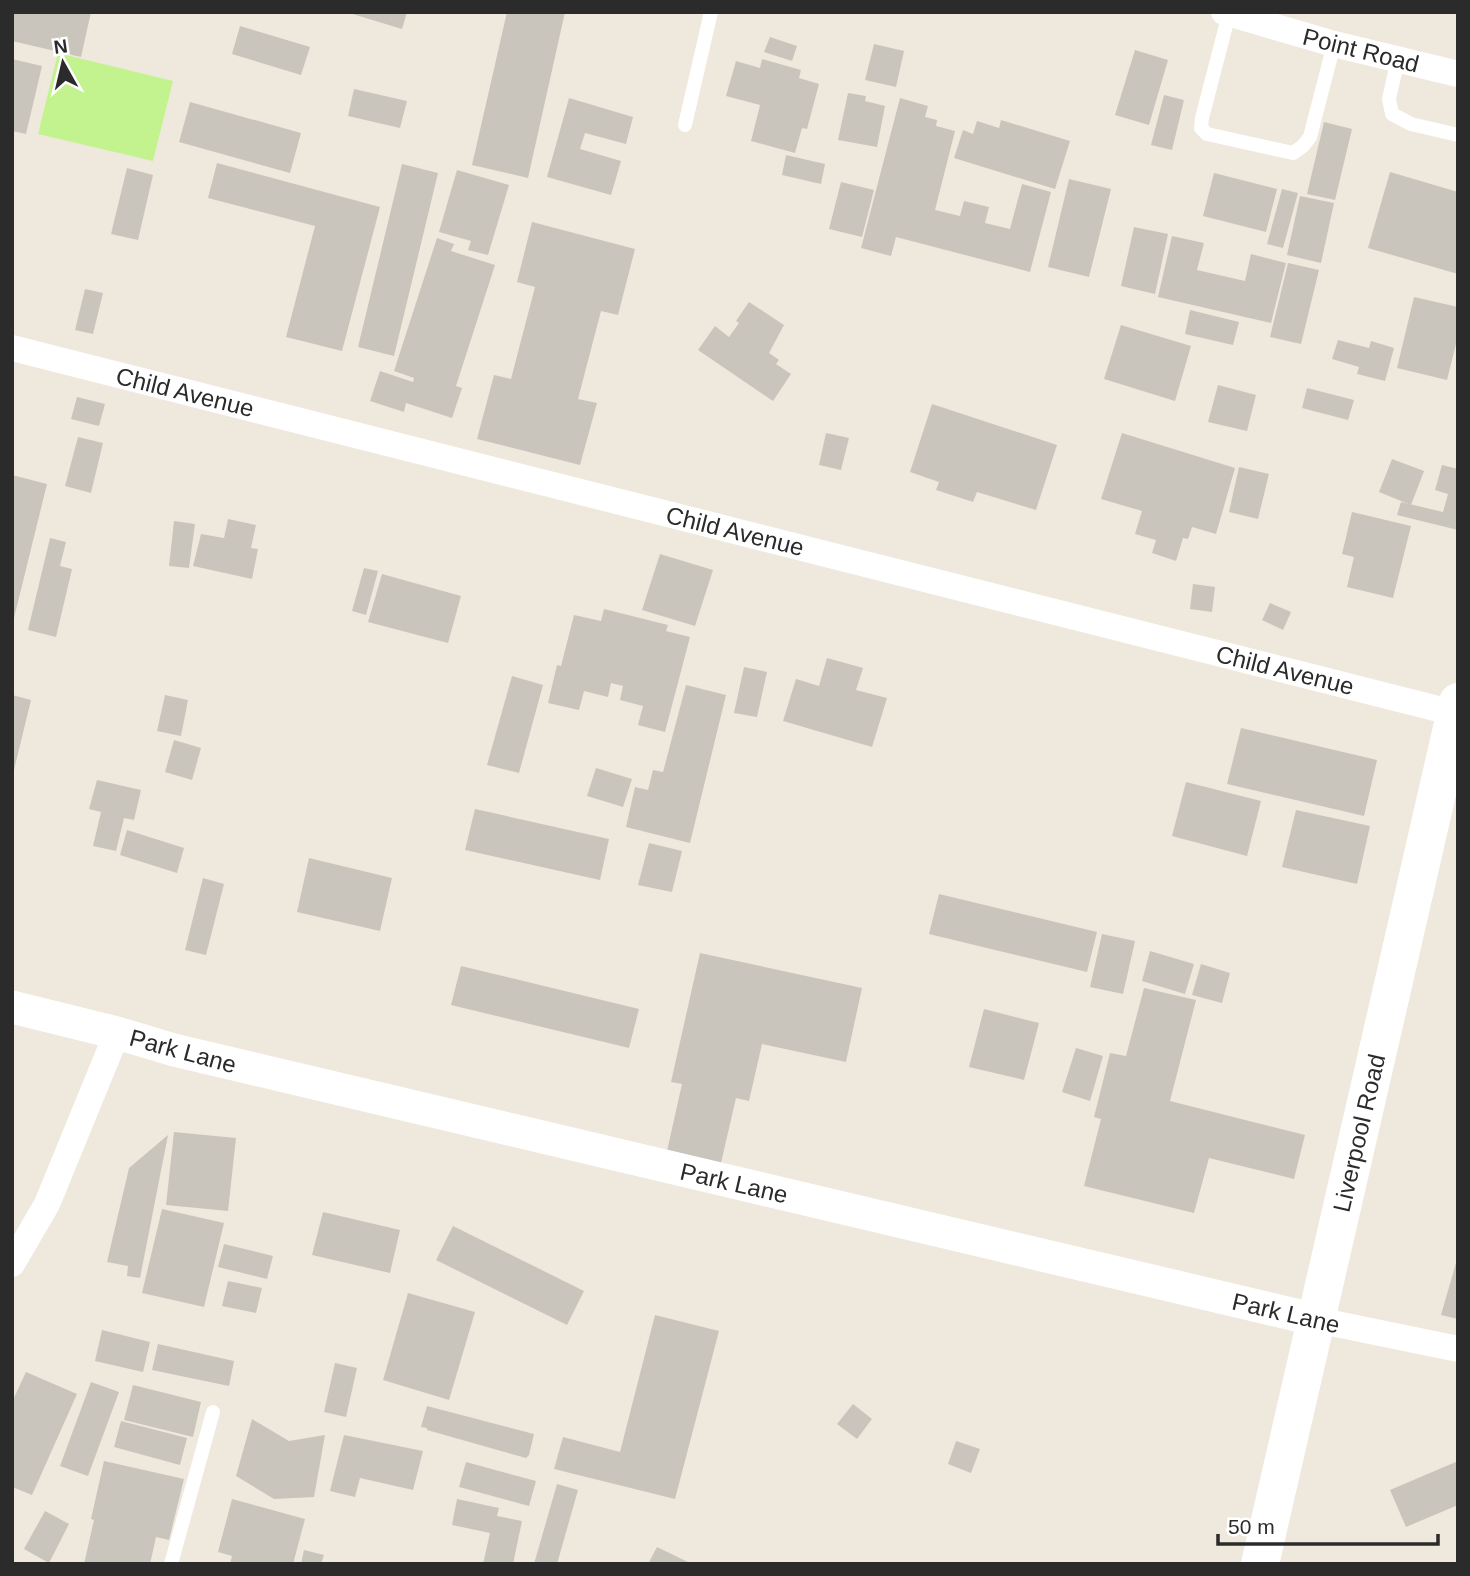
<svg xmlns="http://www.w3.org/2000/svg" width="1470" height="1576" font-family="Helvetica,sans-serif">
  <style>
    .pitch { fill: #c3f38e }
    .building { fill: #cac5bc }
    .lines { fill: none; stroke-linecap: round; stroke-linejoin: round }
    .service { stroke: #fff; stroke-width: 14 }
    .minor { stroke: #fff; stroke-width: 26 }
    .tertiary { stroke: #fff; stroke-width: 33 }
    .secondary { stroke: #fff; stroke-width: 38 }
    .labels { text-anchor: middle; dominant-baseline: central; stroke-width: 5; stroke-linejoin: round; paint-order: stroke }
    .street-label { font-size: 24px; fill: #2b2b2b; stroke: #fff }
  </style>
  <rect width="100%" height="100%" fill="#efe8dc"/>
  <polygon class="pitch" points="58,53 173,81 153,161 38,134"/>
  <g class="building">
    <polygon points="12,12 91,12 81,57 12,41"/>
    <polygon points="346,12 407,12 402,29"/>
    <polygon points="507,12 565,12 528,178 472,165"/>
    <polygon points="240,26 310,47 301,75 232,54"/>
    <polygon points="770,37 797,46 792,61 764,52"/>
    <polygon points="874,44 904,51 896,87 865,80"/>
    <polygon points="1135,50 1168,60 1149,125 1115,115"/>
    <polygon points="12,59 42,66 26,134 12,131"/>
    <polygon points="762,59 801,70 799,78 819,84 807,129 802,128 795,153 751,141 760,105 726,96 736,61 760,68"/>
    <polygon points="354,89 407,101 400,128 348,116"/>
    <polygon points="848,93 866,96 865,101 885,106 877,147 838,140"/>
    <polygon points="1164,95 1184,100 1172,150 1151,145"/>
    <polygon points="569,98 633,117 626,144 585,133 580,149 621,161 611,195 547,177"/>
    <polygon points="900,98 928,106 925,117 937,120 936,126 955,131 935,210 960,216 964,201 989,207 985,223 1010,229 1022,184 1051,192 1030,272 896,237 891,256 861,248"/>
    <polygon points="190,102 301,133 290,173 179,142"/>
    <polygon points="1001,120 1070,141 1055,189 954,158 963,130 973,134 977,121 999,128"/>
    <polygon points="1324,122 1352,129 1335,200 1307,194"/>
    <polygon points="786,155 825,164 821,184 782,175"/>
    <polygon points="217,163 380,207 342,351 286,337 315,226 208,198"/>
    <polygon points="402,164 438,173 394,356 358,347"/>
    <polygon points="127,168 153,175 138,240 111,234"/>
    <polygon points="457,170 509,185 488,255 468,250 471,241 439,232"/>
    <polygon points="1390,172 1458,192 1458,274 1368,248"/>
    <polygon points="1214,173 1277,189 1266,232 1203,216"/>
    <polygon points="1069,179 1111,189 1089,277 1048,267"/>
    <polygon points="841,182 874,190 862,237 829,229"/>
    <polygon points="1282,189 1298,193 1283,248 1267,244"/>
    <polygon points="1300,196 1334,203 1321,263 1287,255"/>
    <polygon points="532,222 635,249 618,315 601,311 578,399 597,403 580,465 477,439 494,375 511,379 535,287 517,282"/>
    <polygon points="1134,227 1168,234 1155,294 1121,286"/>
    <polygon points="1172,236 1204,243 1197,270 1245,281 1251,254 1286,263 1271,323 1158,297"/>
    <polygon points="437,238 454,244 451,251 495,265 456,386 462,388 452,418 406,403 404,412 370,401 380,371 413,382 414,378 394,371"/>
    <polygon points="1288,263 1319,270 1301,344 1270,337"/>
    <polygon points="85,289 103,293 93,334 75,330"/>
    <polygon points="1414,297 1458,307 1458,336 1447,380 1397,368"/>
    <polygon points="749,302 784,325 769,353 779,360 776,364 791,374 773,401 698,350 715,326 729,337 739,323 736,321"/>
    <polygon points="1190,310 1239,322 1233,345 1185,334"/>
    <polygon points="1121,325 1191,346 1175,401 1104,379"/>
    <polygon points="1338,340 1369,348 1371,341 1394,348 1385,381 1357,374 1359,367 1332,359"/>
    <polygon points="1218,385 1256,395 1247,431 1208,422"/>
    <polygon points="1307,388 1354,400 1348,420 1302,408"/>
    <polygon points="77,397 105,404 99,426 71,419"/>
    <polygon points="932,404 1057,445 1036,510 977,492 973,502 936,490 939,482 910,472"/>
    <polygon points="826,433 849,438 841,470 819,465"/>
    <polygon points="1122,433 1235,468 1216,534 1192,527 1188,539 1183,538 1176,561 1152,553 1156,540 1135,534 1142,511 1101,499"/>
    <polygon points="78,437 103,443 91,493 65,486"/>
    <polygon points="1392,459 1424,471 1411,505 1379,492"/>
    <polygon points="1442,465 1458,469 1458,530 1397,515 1401,502 1443,512 1448,494 1435,490"/>
    <polygon points="1239,467 1269,474 1258,519 1229,512"/>
    <polygon points="12,475 47,484 13,622 12,622"/>
    <polygon points="1352,512 1411,526 1393,598 1347,587 1354,557 1342,554"/>
    <polygon points="228,519 256,525 251,548 258,549 252,579 193,566 201,534 224,538"/>
    <polygon points="174,521 195,524 189,568 169,566"/>
    <polygon points="50,538 66,542 60,566 72,569 56,637 28,630"/>
    <polygon points="660,554 713,570 695,626 642,610"/>
    <polygon points="364,568 378,571 366,615 352,611"/>
    <polygon points="382,574 461,596 448,643 368,622"/>
    <polygon points="1193,584 1215,587 1212,612 1190,609"/>
    <polygon points="1270,603 1291,612 1283,630 1262,620"/>
    <polygon points="604,609 668,625 666,631 690,637 665,732 638,725 643,706 620,700 623,686 611,683 608,697 584,691 579,710 548,703 557,665 561,666 574,615 601,621"/>
    <polygon points="827,658 863,668 856,690 887,698 872,747 783,721 796,679 819,686"/>
    <polygon points="744,667 767,672 757,717 734,713"/>
    <polygon points="512,676 543,685 519,773 487,765"/>
    <polygon points="686,685 726,695 690,843 626,827 635,787 648,790 653,770 663,772"/>
    <polygon points="12,695 31,700 13,774 12,774"/>
    <polygon points="165,695 188,700 181,736 157,731"/>
    <polygon points="1241,728 1377,760 1364,816 1227,784"/>
    <polygon points="174,740 201,748 192,780 165,772"/>
    <polygon points="596,768 632,779 623,807 587,796"/>
    <polygon points="97,780 141,790 134,820 124,818 116,851 93,846 101,812 89,809"/>
    <polygon points="1186,782 1261,801 1247,856 1172,836"/>
    <polygon points="475,809 609,839 600,880 465,850"/>
    <polygon points="1296,810 1370,826 1357,884 1282,867"/>
    <polygon points="127,830 184,848 177,873 120,855"/>
    <polygon points="649,843 682,851 672,892 638,885"/>
    <polygon points="309,858 392,878 380,931 297,912"/>
    <polygon points="203,878 224,884 206,955 185,950"/>
    <polygon points="939,894 1097,932 1087,972 929,934"/>
    <polygon points="1102,934 1135,941 1123,994 1090,987"/>
    <polygon points="1150,951 1194,964 1185,994 1142,981"/>
    <polygon points="700,953 862,988 846,1062 762,1044 749,1101 736,1098 721,1163 667,1151 682,1084 671,1082"/>
    <polygon points="1201,964 1230,973 1222,1003 1192,995"/>
    <polygon points="461,966 639,1009 629,1048 451,1005"/>
    <polygon points="1144,988 1196,1000 1170,1101 1305,1135 1294,1179 1209,1158 1194,1213 1084,1186 1101,1119 1094,1117 1110,1053 1126,1056"/>
    <polygon points="984,1009 1039,1023 1024,1080 969,1067"/>
    <polygon points="1076,1048 1103,1056 1090,1101 1062,1092"/>
    <polygon points="174,1132 236,1138 228,1211 166,1205"/>
    <polygon points="168,1135 140,1278 127,1276 128,1266 107,1262 129,1168"/>
    <polygon points="162,1209 224,1223 204,1307 142,1293"/>
    <polygon points="323,1212 400,1230 390,1273 312,1255"/>
    <polygon points="453,1226 584,1291 567,1325 436,1260"/>
    <polygon points="224,1244 273,1256 267,1279 218,1267"/>
    <polygon points="1458,1256 1458,1319 1441,1315"/>
    <polygon points="228,1281 262,1288 256,1313 222,1306"/>
    <polygon points="408,1293 475,1312 449,1400 383,1380"/>
    <polygon points="655,1315 719,1331 675,1499 554,1469 563,1437 620,1452"/>
    <polygon points="102,1330 150,1342 143,1372 95,1361"/>
    <polygon points="158,1344 234,1361 229,1386 152,1370"/>
    <polygon points="335,1363 357,1368 346,1417 324,1412"/>
    <polygon points="26,1372 77,1394 32,1495 12,1487 12,1402"/>
    <polygon points="91,1382 119,1392 88,1476 60,1466"/>
    <polygon points="133,1385 201,1402 193,1437 124,1420"/>
    <polygon points="853,1404 872,1419 857,1439 837,1424"/>
    <polygon points="427,1406 534,1434 529,1455 526,1458 427,1430 427,1428 421,1427"/>
    <polygon points="252,1419 289,1441 325,1435 314,1497 274,1499 236,1476"/>
    <polygon points="121,1421 187,1438 180,1465 114,1447"/>
    <polygon points="344,1435 423,1451 413,1490 360,1478 355,1497 330,1491"/>
    <polygon points="956,1441 980,1449 971,1473 948,1464"/>
    <polygon points="104,1461 184,1479 169,1540 156,1537 150,1564 84,1564 94,1520 91,1519"/>
    <polygon points="1458,1461 1458,1505 1406,1527 1390,1490"/>
    <polygon points="466,1462 536,1481 529,1506 459,1487"/>
    <polygon points="557,1484 578,1490 557,1564 534,1564"/>
    <polygon points="232,1499 305,1519 293,1564 230,1564 232,1556 218,1552"/>
    <polygon points="457,1499 499,1508 497,1516 522,1521 513,1564 483,1564 490,1533 452,1525"/>
    <polygon points="45,1511 69,1524 49,1563 24,1549"/>
    <polygon points="657,1547 692,1564 648,1564"/>
    <polygon points="304,1550 324,1555 321,1564 301,1564"/>
  </g>
  <g class="lines">
    <g class="service">
      <polyline points="1229,14 1202,118 1201,128 1207,134 1293,153 1303,146 1310,137 1334,44"/>
      <polyline points="1398,59 1389,99 1392,114 1411,124 1458,135"/>
      <polyline points="685,125 711,12"/>
      <polyline points="171,1564 213,1412"/>
    </g>
    <g class="minor">
      <polyline points="1224,12 1334,44 1458,74"/>
      <polyline points="12,348 1458,714"/>
      <polyline points="12,1264 47,1204 117,1033"/>
      <polyline points="1317,1320 1458,1349"/>
    </g>
    <polyline class="tertiary" points="12,1007 117,1033 174,1050 1317,1320"/>
    <polyline class="secondary" points="1260,1564 1458,702"/>
  </g>
  <g class="labels">
    <g class="street-label">
      <text transform="translate(1361 50) rotate(14)">Point Road</text>
      <text transform="translate(185 392) rotate(14)">Child Avenue</text>
      <text transform="translate(735 531) rotate(14)">Child Avenue</text>
      <text transform="translate(1285 670) rotate(14)">Child Avenue</text>
      <text transform="translate(183 1051) rotate(15)">Park Lane</text>
      <text transform="translate(1359 1133) rotate(-77)">Liverpool Road</text>
      <text transform="translate(734 1183) rotate(13)">Park Lane</text>
      <text transform="translate(1286 1313) rotate(13)">Park Lane</text>
    </g>
  </g>
  <rect width="1470" height="1576" fill="none" stroke="#2b2b2b" stroke-width="28"/>
  <g transform="translate(63 63) rotate(352)" stroke="#ffffff" stroke-width="5" paint-order="stroke">
  <path d="M0-5L12 26L0 18L-12 26Z" fill="#2b2b2b"/>
  <text y="-10" font-size="19" font-weight="bold" text-anchor="middle" fill="#2b2b2b">N</text>
  </g>
  <path d="M1218 1534v10h220v-10" fill="none" stroke="#2b2b2b" stroke-width="3.5"/>
  <text x="1228" y="1534" font-size="21" fill="#2b2b2b" stroke="#ffffff" stroke-width="5" paint-order="stroke">50 m</text>
</svg>
